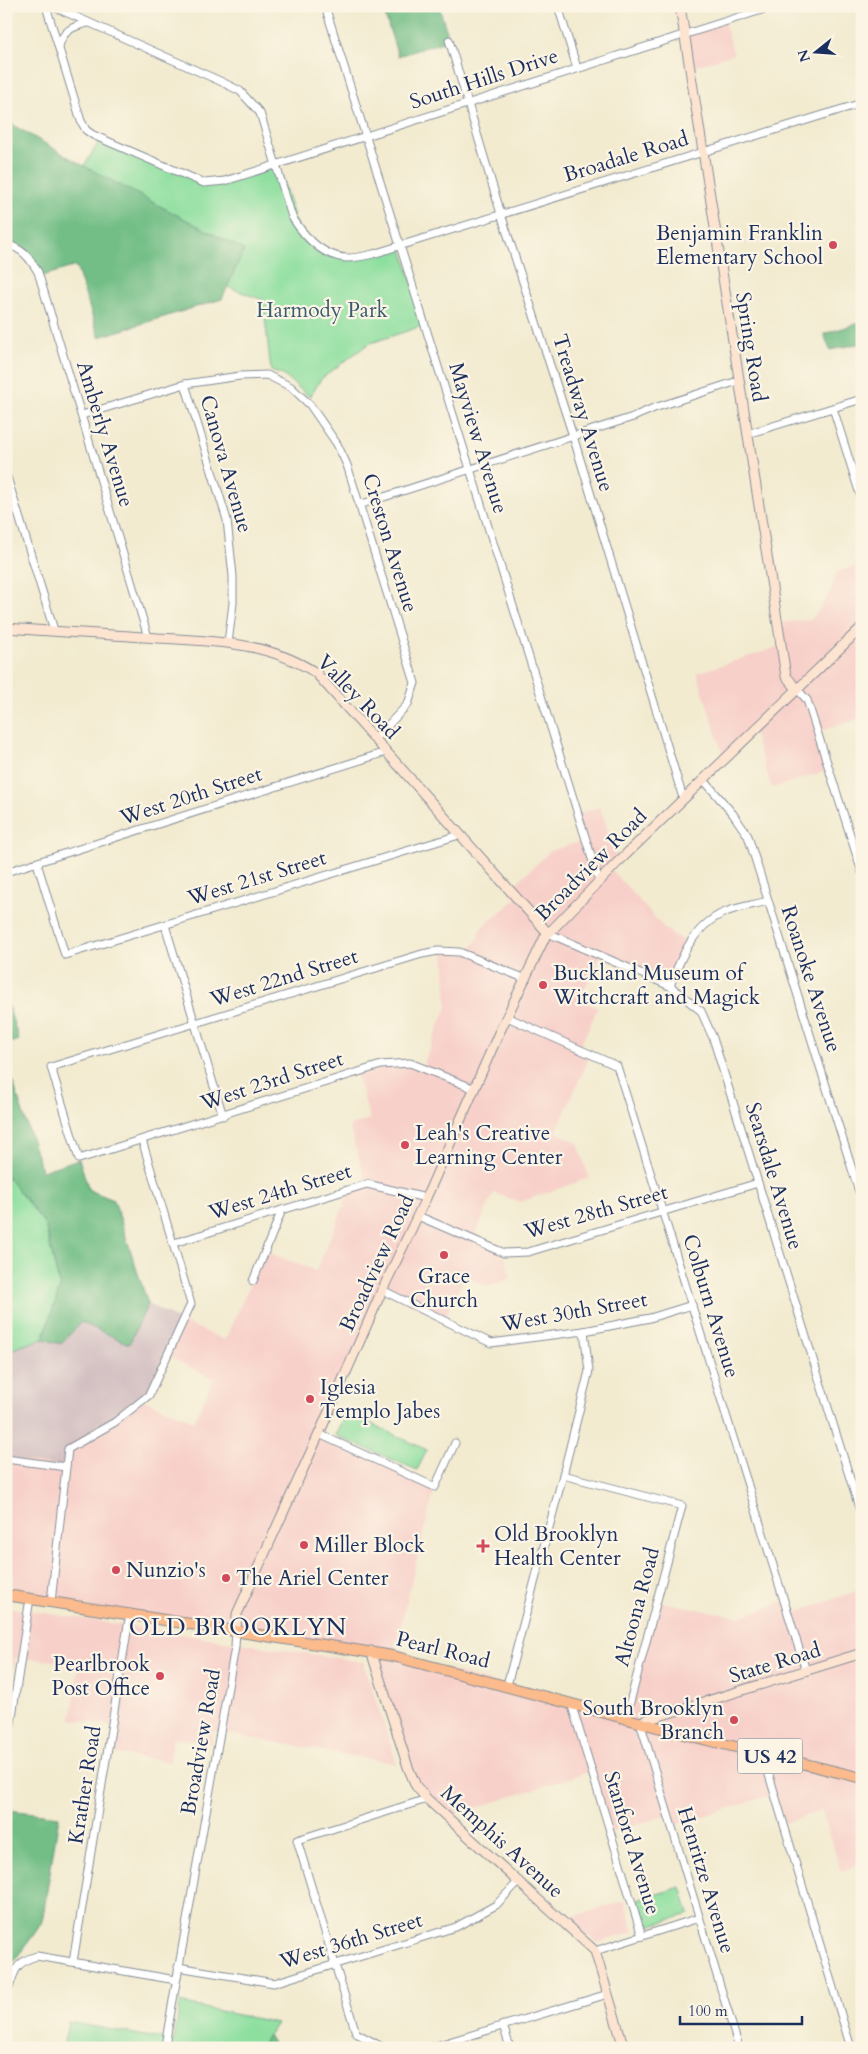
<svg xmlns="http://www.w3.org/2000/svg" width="868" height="2054" font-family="Cardo,serif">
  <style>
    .built { fill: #f7d0c9 }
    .industrial { fill: #d2bec1 }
    .green { fill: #8ddf9f; stroke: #54877e }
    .forest { fill: #72be86; stroke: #467672 }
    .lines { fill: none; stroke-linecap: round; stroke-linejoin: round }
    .street-casing { stroke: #868d97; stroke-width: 9 }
    .secondary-casing { stroke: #868d97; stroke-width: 11 }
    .primary-casing { stroke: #868d97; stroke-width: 12 }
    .street { stroke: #fff; stroke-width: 7 }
    .secondary { stroke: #fde4d1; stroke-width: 9 }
    .primary { stroke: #fbbb8c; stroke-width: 10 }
    .poi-dot { fill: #d1495b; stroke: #fcf5e5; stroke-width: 2 }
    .labels { text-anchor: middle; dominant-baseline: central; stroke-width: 4.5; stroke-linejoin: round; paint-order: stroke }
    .shield { fill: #fcf5e5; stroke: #5e6a86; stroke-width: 1 }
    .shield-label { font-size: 20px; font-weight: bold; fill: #1b2f5e }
    .street-label { font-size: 21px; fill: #1b2f5e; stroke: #fcf5e5 }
    .poi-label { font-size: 21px; fill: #1b2f5e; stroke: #fcf5e5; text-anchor: start }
    .park-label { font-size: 21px; fill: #385b6e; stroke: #fcf5e5 }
    .quarter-label { font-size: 24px; letter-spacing: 1px; fill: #1b2f5e; stroke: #fcf5e5 }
  </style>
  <rect width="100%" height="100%" fill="#fcf5e5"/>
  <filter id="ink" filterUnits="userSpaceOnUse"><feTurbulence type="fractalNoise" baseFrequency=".02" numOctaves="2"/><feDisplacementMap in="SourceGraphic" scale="10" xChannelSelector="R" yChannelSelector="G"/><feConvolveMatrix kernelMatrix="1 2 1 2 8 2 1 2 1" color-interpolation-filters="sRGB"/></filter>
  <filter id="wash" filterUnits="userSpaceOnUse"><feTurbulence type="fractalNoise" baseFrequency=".0096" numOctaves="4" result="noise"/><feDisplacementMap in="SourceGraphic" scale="20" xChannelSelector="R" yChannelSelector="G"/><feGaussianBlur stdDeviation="1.12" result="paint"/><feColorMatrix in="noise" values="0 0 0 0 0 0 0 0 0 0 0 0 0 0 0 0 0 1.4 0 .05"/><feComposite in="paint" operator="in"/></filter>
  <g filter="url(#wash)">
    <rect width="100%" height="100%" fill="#f2ebd0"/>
    <g class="built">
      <polygon points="724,22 734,54 690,68 685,34"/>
      <polygon points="862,564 862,686 858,687 862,699 862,718 818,732 830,770 772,788 753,732 724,759 697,673 781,646 777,623 812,619 831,592 837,572"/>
      <polygon points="600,807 618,862 611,869 665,929 689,944 670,986 599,956 580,1000 598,1008 579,1048 591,1054 556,1132 578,1143 589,1178 520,1202 494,1193 473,1239 504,1253 511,1279 487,1286 465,1276 444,1319 382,1290 320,1434 435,1487 393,1656 626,1717 657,1601 739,1617 785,1602 789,1615 862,1589 862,1864 841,1871 822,1811 784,1823 775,1794 671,1826 667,1815 610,1833 591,1771 447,1817 416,1786 370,1651 6,1595 6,1459 68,1449 144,1400 194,1421 214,1379 167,1356 183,1322 225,1340 265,1251 316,1271 351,1189 367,1184 349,1126 370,1119 356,1073 410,1063 422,1067 447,1007 444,952 465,954 478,940 481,928 516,899 509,890 550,851 585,840 577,814"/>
      <polygon points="6,1607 363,1662 397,1764 213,1731 211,1743 173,1738 170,1762 112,1753 116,1726 71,1719 78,1671 74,1662 15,1658 11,1689 6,1689"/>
      <polygon points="625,1901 634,1932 598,1943 589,1937 568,1918"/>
    </g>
    <polygon class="industrial" points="148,1304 183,1322 149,1395 68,1449 66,1467 6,1459 6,1351 43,1339 61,1344 81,1322 129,1344"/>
    <g class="green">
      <polygon points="101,139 204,183 277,164 297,225 310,241 345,258 401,245 425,325 368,344 321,379 310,397 283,375 271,371 263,300 228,287 233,254 84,166"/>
      <polygon points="6,1175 45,1224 60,1288 43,1339 6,1351"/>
      <polygon points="346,1412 427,1450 417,1470 335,1435"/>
      <polygon points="681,1887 689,1914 645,1927 637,1900"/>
      <polygon points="180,2003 277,2023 260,2048 63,2048 68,2022 174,2041"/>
    </g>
    <g class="forest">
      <polygon points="382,6 439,6 449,40 398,56"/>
      <polygon points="6,109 11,124 84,166 244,250 222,299 99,337 76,266 39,277 29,257 6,244"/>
      <polygon points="862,322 862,343 830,350 824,334"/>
      <polygon points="6,999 19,1040 6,1044"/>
      <polygon points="6,1061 42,1171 79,1159 89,1190 114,1200 148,1304 129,1344 81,1322 61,1344 43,1339 60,1288 45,1224 6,1175"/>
      <path d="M 6,1807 L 8,1810 L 59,1816 L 42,1922 C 31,1941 15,1956 6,1976 Z"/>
      <polygon points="268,2035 276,2048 260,2048"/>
    </g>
  </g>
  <g filter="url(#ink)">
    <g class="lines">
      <defs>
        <g id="street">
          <polyline points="46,6 81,121 86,130 93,135 204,183 225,181 774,6"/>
          <path d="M 52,6 L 220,81 L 240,91 L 260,113 L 292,217 C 304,236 322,256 346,258 C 355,258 365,256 373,254 L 862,103"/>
          <polyline points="325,6 599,881"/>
          <polyline points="558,6 577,68"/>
          <polyline points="449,40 501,214 573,436 683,798"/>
          <path d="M 59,47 C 62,31 73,26 88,23"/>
          <path d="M 6,244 C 23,249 29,257 38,272 L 148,637"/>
          <polyline points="185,384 227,520 233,576 233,603 228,643"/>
          <polyline points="833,408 862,501"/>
          <polyline points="82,415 185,384 240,376 267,375 291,387 310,405 337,444 347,465 415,683 408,704 375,739"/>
          <polyline points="747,434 862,399"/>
          <polyline points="6,474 54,630"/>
          <polyline points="359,505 633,417 654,408 738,381"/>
          <polyline points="797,689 807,700 862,872"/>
          <polyline points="703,779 733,814 748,836 862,1201"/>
          <polyline points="37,863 65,955 459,835"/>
          <polyline points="6,872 386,752"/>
          <polyline points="165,925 223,1116"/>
          <polyline points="548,933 670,986 701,1011 713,1038 862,1517"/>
          <path d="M 670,986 C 681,957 693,927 723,913 C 736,907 753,905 768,901"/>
          <polyline points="507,1017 617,1066 806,1671"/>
          <polyline points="475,1089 410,1063 381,1065 79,1159 51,1067 422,954 438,951 459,952 526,979"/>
          <polyline points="418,1216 504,1253 528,1252 758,1183"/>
          <polyline points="174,1243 367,1184 426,1198"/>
          <polyline points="253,1281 282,1210"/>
          <polyline points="382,1290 491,1343 584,1331 650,1318 692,1305"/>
          <polyline points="319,1434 435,1487 455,1443"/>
          <polyline points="6,1459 66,1467"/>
          <polyline points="563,1475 682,1506 626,1717"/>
          <polyline points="51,1602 68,1449 115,1422 149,1395 191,1304 142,1140"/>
          <polyline points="507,1685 563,1475 589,1371 584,1331"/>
          <polyline points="571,1703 642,1936"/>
          <polyline points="640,1722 739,2048"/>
          <polyline points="763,1755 851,2048"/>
          <polyline points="6,1756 30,1598"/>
          <polyline points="595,1951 699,1918"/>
          <polyline points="73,1962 130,1613"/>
          <polyline points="178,1967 274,1983 456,1927 496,1905 519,1881"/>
          <path d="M 6,1996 C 14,1975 13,1962 37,1956 L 176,1980"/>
          <polyline points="503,2025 510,2048"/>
          <polyline points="166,2040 235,1647 236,1630"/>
          <polyline points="384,2048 356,2033 297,1840 427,1799"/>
          <polyline points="429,2048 608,1994"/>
        </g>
        <g id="secondary">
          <polyline points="680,6 786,676 797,689"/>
          <path d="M 6,628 C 57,632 108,634 158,638 C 213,641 269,642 316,673 L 548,933"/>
          <polyline points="236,1630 237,1614 319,1434 380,1295 426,1198 498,1035 545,937 618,862 862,627"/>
          <polyline points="371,1651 408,1767 416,1786 427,1799 595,1951 624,2048"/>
          <polyline points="640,1722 862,1653"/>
        </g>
        <polyline id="primary" points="6,1595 393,1656 687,1735 862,1778"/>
      </defs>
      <use href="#street" class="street-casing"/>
      <use href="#secondary" class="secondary-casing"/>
      <use href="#primary" class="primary-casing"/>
      <use href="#street" class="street"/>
      <use href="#secondary" class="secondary"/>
      <use href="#primary" class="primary"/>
    </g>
  </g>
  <g class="poi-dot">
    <circle cx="833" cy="245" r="5"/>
    <circle cx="543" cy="985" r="5"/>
    <circle cx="405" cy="1145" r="5"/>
    <circle cx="444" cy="1255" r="5"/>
    <circle cx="310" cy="1399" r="5"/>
    <circle cx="304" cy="1545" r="5"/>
    <path d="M480.5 1538.5h5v5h5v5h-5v5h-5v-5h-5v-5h5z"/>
    <circle cx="116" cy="1570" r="5"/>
    <circle cx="226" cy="1578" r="5"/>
    <circle cx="160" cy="1676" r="5"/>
    <circle cx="734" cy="1720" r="5"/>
  </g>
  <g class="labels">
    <rect class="shield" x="737.5" y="1738.5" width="65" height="35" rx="4"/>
    <g class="shield-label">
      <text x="770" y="1756">US 42</text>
    </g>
    <g class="street-label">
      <text transform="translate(484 79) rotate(-18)">South Hills Drive</text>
      <text transform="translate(626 157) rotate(-17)">Broadale Road</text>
      <text transform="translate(751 347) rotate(81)">Spring Road</text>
      <text transform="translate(583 413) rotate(73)">Treadway Avenue</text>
      <text transform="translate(105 434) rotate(73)">Amberly Avenue</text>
      <text transform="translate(478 438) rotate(73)">Mayview Avenue</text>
      <text transform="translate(226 464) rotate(74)">Canova Avenue</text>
      <text transform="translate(390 543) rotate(73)">Creston Avenue</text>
      <text transform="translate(358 697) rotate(46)">Valley Road</text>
      <text transform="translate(191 796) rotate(-18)">West 20th Street</text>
      <text transform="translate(591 865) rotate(-45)">Broadview Road</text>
      <text transform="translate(257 878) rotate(-17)">West 21st Street</text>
      <text transform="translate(284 978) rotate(-17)">West 22nd Street</text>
      <text transform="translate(811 979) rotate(72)">Roanoke Avenue</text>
      <text transform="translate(272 1081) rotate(-18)">West 23rd Street</text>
      <text transform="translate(774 1176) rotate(73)">Searsdale Avenue</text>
      <text transform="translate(280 1192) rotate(-17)">West 24th Street</text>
      <text transform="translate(596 1212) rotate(-16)">West 28th Street</text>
      <text transform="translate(377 1263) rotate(-65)">Broadview Road</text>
      <text transform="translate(711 1306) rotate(73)">Colburn Avenue</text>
      <text transform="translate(574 1312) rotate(-10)">West 30th Street</text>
      <text transform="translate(637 1607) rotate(-75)">Altoona Road</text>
      <text transform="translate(443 1650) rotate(14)">Pearl Road</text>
      <text transform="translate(775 1663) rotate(-17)">State Road</text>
      <text transform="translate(201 1742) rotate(-80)">Broadview Road</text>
      <text transform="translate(85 1785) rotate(-81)">Krather Road</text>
      <text transform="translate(502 1842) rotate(42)">Memphis Avenue</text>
      <text transform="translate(632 1843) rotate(73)">Stanford Avenue</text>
      <text transform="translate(706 1880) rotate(73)">Henritze Avenue</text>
      <text transform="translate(351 1941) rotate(-17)">West 36th Street</text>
    </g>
    <g class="poi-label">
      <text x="823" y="233" text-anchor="end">Benjamin Franklin<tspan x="823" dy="24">Elementary School</tspan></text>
      <text x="553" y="973">Buckland Museum of<tspan x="553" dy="24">Witchcraft and Magick</tspan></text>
      <text x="415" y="1133">Leah's Creative<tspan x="415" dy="24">Learning Center</tspan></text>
      <text x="444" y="1276" text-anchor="middle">Grace<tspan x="444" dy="24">Church</tspan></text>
      <text x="320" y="1387">Iglesia<tspan x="320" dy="24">Templo Jabes</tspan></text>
      <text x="494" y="1534">Old Brooklyn<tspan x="494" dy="24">Health Center</tspan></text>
      <text x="314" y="1545">Miller Block</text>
      <text x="126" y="1570">Nunzio's</text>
      <text x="236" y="1578">The Ariel Center</text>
      <text x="150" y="1664" text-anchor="end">Pearlbrook<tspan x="150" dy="24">Post Office</tspan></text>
      <text x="724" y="1708" text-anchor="end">South Brooklyn<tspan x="724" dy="24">Branch</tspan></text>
    </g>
    <g class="park-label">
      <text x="322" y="310">Harmody Park</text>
    </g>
    <g class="quarter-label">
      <text x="238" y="1627">OLD BROOKLYN</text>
    </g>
  </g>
  <rect width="868" height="2054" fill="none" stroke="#fcf5e5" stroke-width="25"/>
  <g transform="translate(816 52) rotate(253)" stroke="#fcf5e5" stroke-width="4" paint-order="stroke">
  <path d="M0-4L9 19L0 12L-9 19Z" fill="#1b2f5e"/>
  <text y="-8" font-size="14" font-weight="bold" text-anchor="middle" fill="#1b2f5e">N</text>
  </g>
  <path d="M680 2016v8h122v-8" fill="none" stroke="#1b2f5e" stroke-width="2.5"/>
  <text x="688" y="2016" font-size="15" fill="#1b2f5e" stroke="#fcf5e5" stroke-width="4" paint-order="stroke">100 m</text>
</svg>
